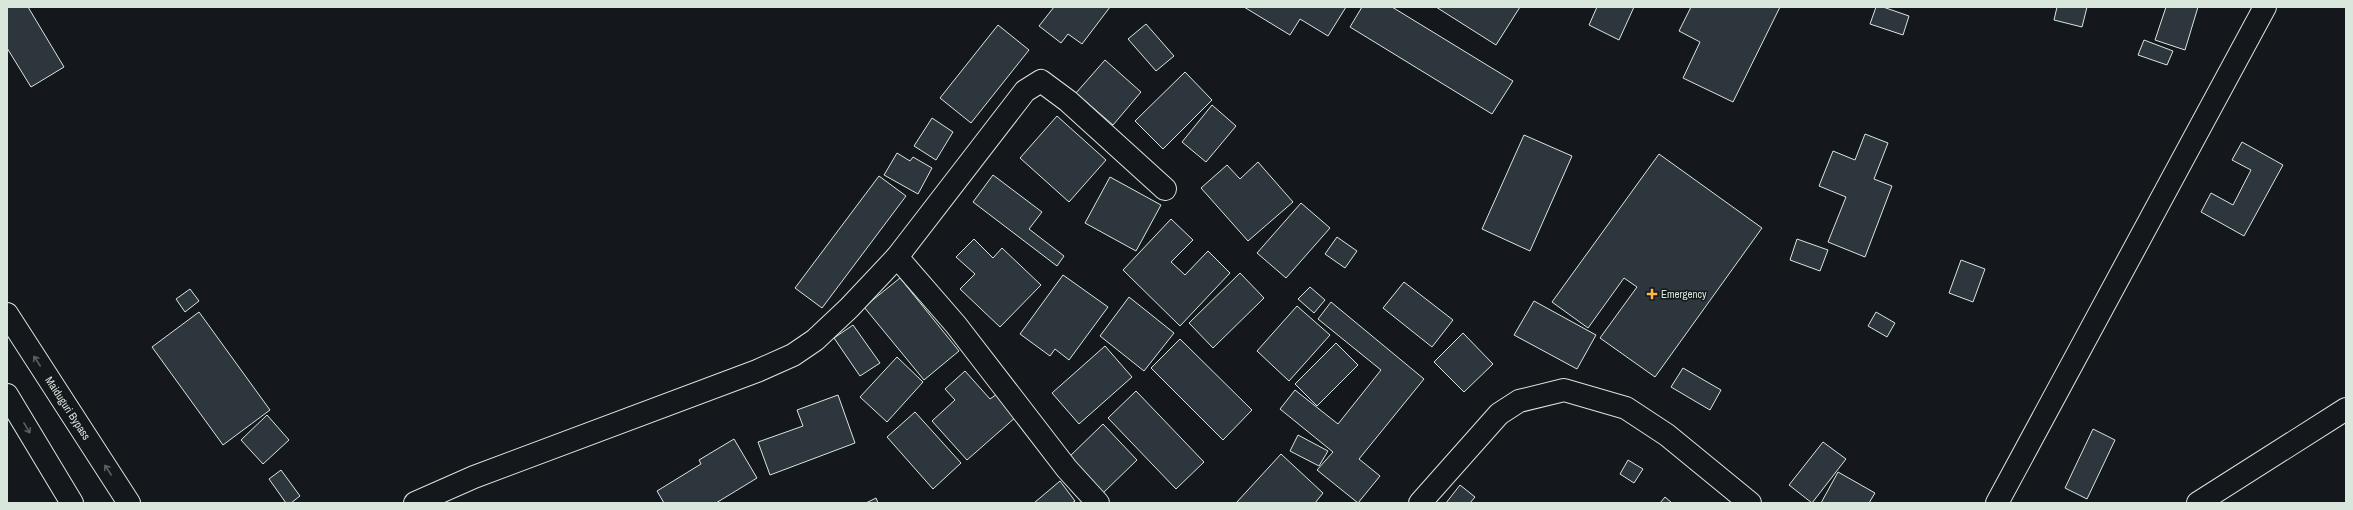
<svg xmlns="http://www.w3.org/2000/svg" width="2353" height="510" font-family="'Archivo Narrow',sans-serif">
  <style>
    .building { fill: #2c363c; stroke: #d8e6dc }
    .lines { fill: none; stroke-linecap: round; stroke-linejoin: round }
    .minor-casing { stroke: #d8e6dc; stroke-width: 24 }
    .highway-casing { stroke: #d8e6dc; stroke-width: 24 }
    .minor { stroke: #14181c; stroke-width: 22 }
    .highway { stroke: #14181c; stroke-width: 22 }
    .oneway { stroke: #59605f }
    .poi-dot { fill: #ffb74d; stroke: #14181c; stroke-width: 1.5 }
    .labels { text-anchor: middle; dominant-baseline: central; stroke-width: 3; stroke-linejoin: round; paint-order: stroke }
    .poi-label { font-size: 11px; fill: #d8e6dc; stroke: #14181c; text-anchor: start }
    .street-label { font-size: 11px; fill: #d8e6dc; stroke: #14181c }
  </style>
  <rect width="100%" height="100%" fill="#14181c"/>
  <g class="building">
    <polygon points="7,7 28,7 64,67 31,87 7,48"/>
    <polygon points="1054,7 1110,7 1082,44 1068,34 1061,43 1039,26"/>
    <polygon points="1244,7 1346,7 1328,36 1300,19 1290,35"/>
    <polygon points="1362,7 1392,7 1513,81 1492,114 1350,27"/>
    <polygon points="1436,7 1520,7 1496,45"/>
    <polygon points="1597,7 1634,7 1619,40 1589,25"/>
    <polygon points="1691,7 1780,7 1733,102 1683,78 1700,42 1679,31"/>
    <polygon points="1876,7 1883,7 1909,16 1903,35 1870,24"/>
    <polygon points="2057,7 2087,7 2082,27 2054,20"/>
    <polygon points="2166,7 2198,7 2185,50 2155,40"/>
    <polygon points="1146,24 1174,56 1156,71 1128,39"/>
    <polygon points="998,25 1029,50 971,123 940,98"/>
    <polygon points="2144,40 2173,51 2167,65 2138,55"/>
    <polygon points="1105,60 1141,92 1113,125 1076,93"/>
    <polygon points="1185,72 1212,100 1163,149 1135,121"/>
    <polygon points="1212,105 1236,126 1206,162 1182,142"/>
    <polygon points="1057,116 1106,160 1069,202 1020,158"/>
    <polygon points="932,118 953,132 936,160 914,146"/>
    <polygon points="1865,134 1888,143 1874,179 1892,186 1865,257 1828,242 1846,197 1819,186 1833,151 1855,160"/>
    <polygon points="1524,135 1572,156 1530,251 1482,229"/>
    <polygon points="2242,142 2283,165 2244,236 2201,212 2211,193 2233,205 2251,170 2232,160"/>
    <polygon points="897,153 910,161 913,157 932,168 918,194 884,175"/>
    <polygon points="1659,154 1762,228 1655,377 1600,338 1637,287 1624,278 1588,328 1552,302"/>
    <polygon points="1258,162 1293,202 1248,241 1201,188 1227,165 1240,179"/>
    <polygon points="993,175 1042,212 1029,229 1064,256 1057,266 973,202"/>
    <polygon points="879,176 906,196 822,308 795,288"/>
    <polygon points="1110,177 1161,205 1136,251 1085,223"/>
    <polygon points="1301,203 1330,228 1286,278 1257,253"/>
    <polygon points="1171,219 1193,240 1171,262 1185,275 1208,251 1230,273 1180,326 1123,270"/>
    <polygon points="1337,237 1357,251 1345,268 1325,254"/>
    <polygon points="974,239 993,258 1002,248 1041,285 1000,327 960,289 975,274 956,257"/>
    <polygon points="1797,239 1828,250 1820,271 1790,260"/>
    <polygon points="1961,260 1985,269 1973,302 1949,293"/>
    <polygon points="1240,273 1264,298 1213,348 1189,323"/>
    <polygon points="1063,275 1108,307 1069,360 1055,349 1050,356 1020,334"/>
    <polygon points="900,278 959,351 924,380 864,307"/>
    <polygon points="1404,282 1453,320 1432,347 1383,308"/>
    <polygon points="1310,287 1325,300 1314,313 1298,299"/>
    <polygon points="190,289 199,301 185,312 176,299"/>
    <polygon points="1129,297 1174,333 1144,371 1100,336"/>
    <polygon points="1534,301 1596,335 1577,369 1514,335"/>
    <polygon points="1331,302 1424,379 1359,459 1380,476 1358,503 1317,470 1333,452 1280,409 1295,390 1338,424 1381,370 1318,319"/>
    <polygon points="1297,306 1330,335 1289,381 1257,351"/>
    <polygon points="199,312 270,410 223,445 152,347"/>
    <polygon points="1876,312 1895,323 1887,337 1868,326"/>
    <polygon points="853,325 880,363 860,376 834,338"/>
    <polygon points="1463,333 1493,364 1464,392 1434,362"/>
    <polygon points="1180,339 1252,410 1223,440 1151,368"/>
    <polygon points="1336,343 1358,365 1317,406 1295,384"/>
    <polygon points="1105,346 1132,377 1079,424 1052,393"/>
    <polygon points="897,357 923,382 887,422 860,397"/>
    <polygon points="1683,368 1721,390 1710,410 1671,387"/>
    <polygon points="965,371 990,399 997,394 1017,416 967,460 932,421 955,400 945,389"/>
    <polygon points="1136,391 1204,462 1176,489 1108,418"/>
    <polygon points="838,395 855,443 770,475 758,442 803,426 797,410"/>
    <polygon points="915,412 961,463 933,489 887,437"/>
    <polygon points="267,415 289,440 263,464 241,440"/>
    <polygon points="1103,424 1137,460 1103,493 1069,457"/>
    <polygon points="2093,429 2115,440 2087,499 2065,488"/>
    <polygon points="1298,435 1328,451 1319,466 1290,451"/>
    <polygon points="734,439 757,478 716,503 664,503 657,491 701,464 699,460"/>
    <polygon points="1823,442 1846,459 1812,503 1789,485"/>
    <polygon points="1281,454 1323,493 1315,503 1236,503"/>
    <polygon points="1628,460 1643,469 1634,483 1620,474"/>
    <polygon points="281,470 300,496 291,503 286,503 269,479"/>
    <polygon points="1838,472 1875,493 1869,503 1821,503"/>
    <polygon points="1060,481 1075,501 1072,503 1034,503"/>
    <polygon points="1460,485 1475,497 1470,503 1446,503"/>
    <polygon points="1665,497 1672,503 1660,503"/>
    <polygon points="876,498 878,503 866,503"/>
  </g>
  <g class="lines">
    <defs>
      <g id="minor">
        <polyline points="897,257 956,325 1067,469 1098,503"/>
        <polyline points="415,503 474,477 757,371 793,355 815,340 849,308 897,257 1025,91 1041,81 1068,101 1165,189"/>
        <polyline points="1420,503 1499,414 1519,401 1564,390 1626,408 1667,435 1750,503"/>
        <polyline points="1997,503 2265,7"/>
        <polyline points="2198,503 2346,409"/>
      </g>
      <g id="highway">
        <polyline points="7,314 129,503"/>
        <polyline points="7,395 72,503"/>
      </g>
    </defs>
    <use href="#minor" class="minor-casing"/>
    <use href="#highway" class="highway-casing"/>
    <use href="#minor" class="minor"/>
    <use href="#highway" class="highway"/>
  </g>
  <defs><path id="oneway-shaft" d="M-6 0H5M1.5-3L5.5 0L1.5 3" fill="none" stroke-width="1.6" stroke-linecap="round" stroke-linejoin="round"/></defs>
  <g class="oneway">
    <use href="#oneway-shaft" transform="translate(37 361) rotate(-123)"/>
    <use href="#oneway-shaft" transform="translate(27 428) rotate(59)"/>
    <use href="#oneway-shaft" transform="translate(108 470) rotate(-123)"/>
  </g>
  <path class="poi-dot" d="M1650 288h4v4h4v4h-4v4h-4v-4h-4v-4h4z"/>
  <g class="labels">
    <g class="poi-label">
      <text x="1661" y="294">Emergency</text>
    </g>
    <g class="street-label">
      <text transform="translate(68 408) rotate(57)">Maiduguri Bypass</text>
    </g>
  </g>
  <rect width="2353" height="510" fill="none" stroke="#d8e6dc" stroke-width="16"/>
</svg>
